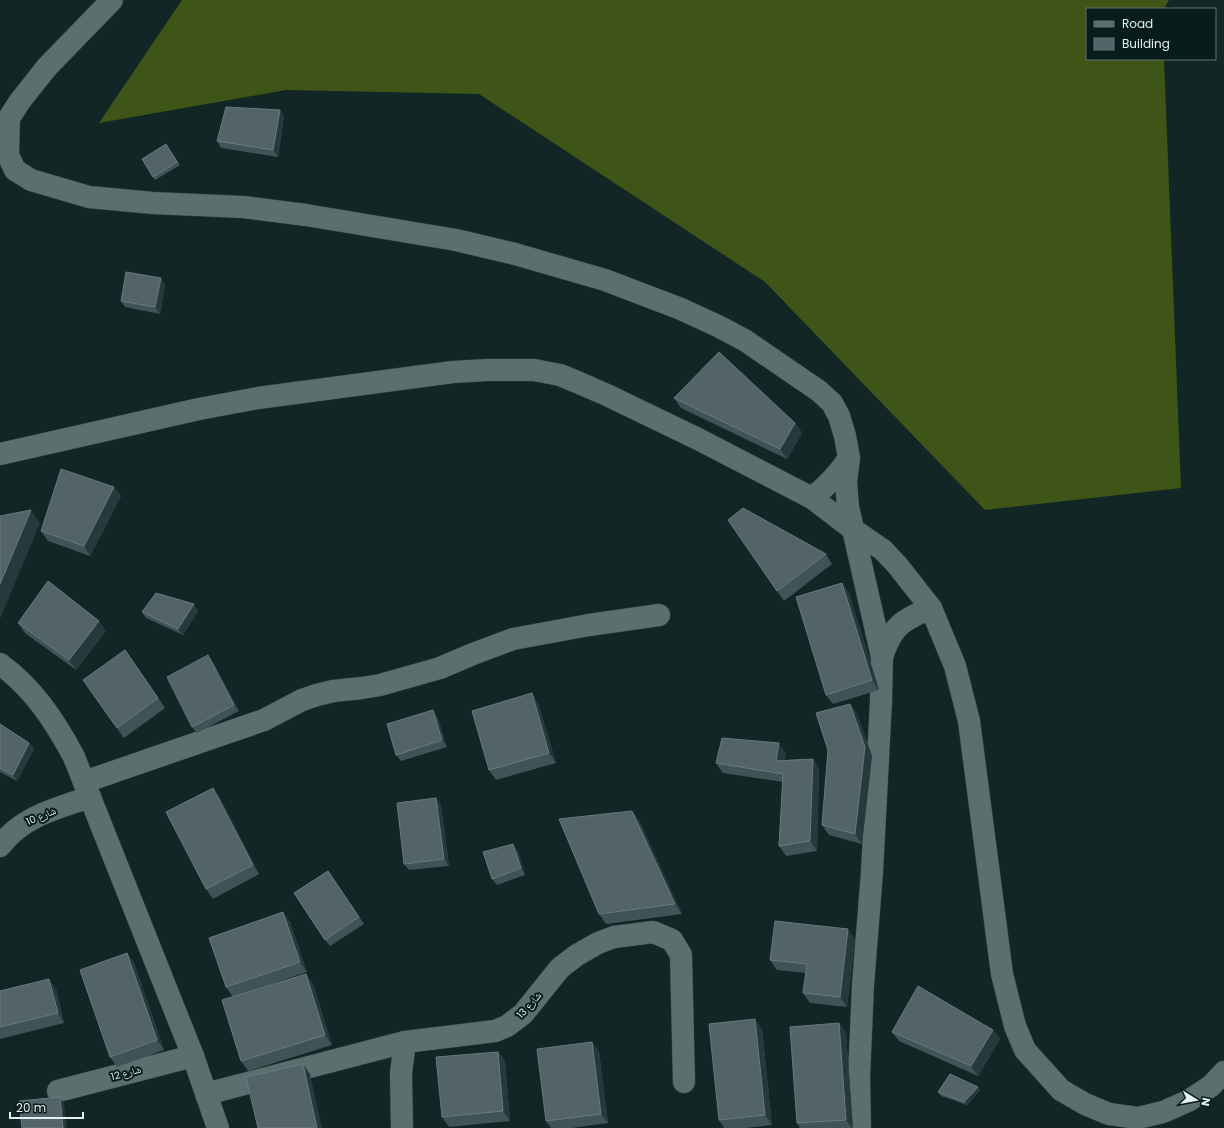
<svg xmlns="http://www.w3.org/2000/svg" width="1224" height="1128" font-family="Poppins,'Noto Naskh Arabic',sans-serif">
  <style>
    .forest { fill: #3e5517 }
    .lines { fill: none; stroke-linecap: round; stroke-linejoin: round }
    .minor-casing { stroke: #324140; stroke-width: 23 }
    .tertiary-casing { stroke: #324140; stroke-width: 23 }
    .minor { stroke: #5a706e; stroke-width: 22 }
    .tertiary { stroke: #5a706e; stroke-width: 22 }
    .wall { fill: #405359 }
    .shaded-wall { fill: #263a3e }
    .building { fill: #52646a; stroke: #697a7f }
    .labels { text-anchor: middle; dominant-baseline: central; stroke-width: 4; stroke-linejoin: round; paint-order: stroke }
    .street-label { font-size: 10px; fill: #e4f1f0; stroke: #081d1b }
  </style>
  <rect width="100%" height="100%" fill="#122625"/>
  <polygon class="forest" points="182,0 1169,0 1164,9 1087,9 1087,59 1164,59 1181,488 985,510 765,282 479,94 286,90 99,123"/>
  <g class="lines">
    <defs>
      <g id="minor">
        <polyline points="0,454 199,409 258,398 453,372 487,370 534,370 560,375 577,382 607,395 698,439 812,498 854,530"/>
        <polyline points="84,782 264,720 302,700 317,695 333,691 362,688 380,685 440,668 473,654 513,639 589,625 659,615"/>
        <path d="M 0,846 C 23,816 55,809 90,797"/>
        <polyline points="58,1091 193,1056"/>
        <polyline points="206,1094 405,1042 495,1031 507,1026 523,1014 560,968 577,955 598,943 614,937 653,932 672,940 681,955 684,1082"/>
        <polyline points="402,1128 401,1073 405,1042"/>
      </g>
      <g id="tertiary">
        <polyline points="112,0 47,67 20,101 9,118 8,155 15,170 31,180 89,197 153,203 243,207 306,215 456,240 515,254 605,280 681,309 720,327 746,341 819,391 832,403 839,416 845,436 849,458 846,482 848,507 882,657 881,701 872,872 863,985 859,1077 860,1128"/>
        <path d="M 812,498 C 827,486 838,475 849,458"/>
        <polyline points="854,530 883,550 898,566 931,608 955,666 969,721 1002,974 1015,1026 1025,1050 1061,1090 1085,1104 1109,1114 1138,1118 1163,1112 1188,1101 1211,1086 1224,1072"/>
        <path d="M 882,657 C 892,626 902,620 931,608"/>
        <path d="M 0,664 C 33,688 55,721 74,757 L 193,1056 L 218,1128"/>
      </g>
    </defs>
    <use href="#minor" class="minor-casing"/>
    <use href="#tertiary" class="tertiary-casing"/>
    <use href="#minor" class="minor"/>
    <use href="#tertiary" class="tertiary"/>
  </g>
  <g class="wall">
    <polygon points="280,110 284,116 278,157 221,148 217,141"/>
    <polygon points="166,144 180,165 155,180 142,159"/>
    <polygon points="165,285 160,314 125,307 121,301"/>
    <polygon points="674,398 795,423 802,433 787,459 681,408"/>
    <polygon points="114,487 121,496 90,556 48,541 41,531"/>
    <polygon points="728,520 826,554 832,564 784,601"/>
    <polygon points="849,593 879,690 833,704 826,695"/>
    <polygon points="198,611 183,635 146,618 142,612"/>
    <polygon points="18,623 106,631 76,670 25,633"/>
    <polygon points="125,650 165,708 124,738 83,680"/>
    <polygon points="213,662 239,711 197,733 192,727"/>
    <polygon points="538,703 556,763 496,780 489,770"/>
    <polygon points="857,714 872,756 862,844 829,835 822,825"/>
    <polygon points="437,716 447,747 401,761 396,755"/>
    <polygon points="0,724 29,743 34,749 17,781 0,772"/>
    <polygon points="786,753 784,760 813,759 819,769 817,851 786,856 779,846 783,782 723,773 716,763"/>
    <polygon points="213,788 220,798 259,874 213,899 206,889"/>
    <polygon points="436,798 441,805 449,866 409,870 404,864"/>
    <polygon points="639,820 682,914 606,924 599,914"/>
    <polygon points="518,851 525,875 497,885 492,879"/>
    <polygon points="328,871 364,924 330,946 325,940"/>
    <polygon points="283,912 290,922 307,972 244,993 306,974 313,984 332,1045 248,1071 241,1061 233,997 226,987"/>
    <polygon points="855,939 847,1007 810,1003 803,993 806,973 777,970 770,960"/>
    <polygon points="127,953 134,963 164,1050 117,1067 110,1057"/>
    <polygon points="56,989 64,1023 0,1039 0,991"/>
    <polygon points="839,1023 846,1033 853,1128 800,1128 797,1123"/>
    <polygon points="762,1029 772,1125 745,1128 724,1128 719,1120"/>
    <polygon points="993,1030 1000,1039 978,1076 899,1041 892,1032"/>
    <polygon points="592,1042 599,1052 608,1123 572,1128 551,1128 546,1121"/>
    <polygon points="498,1052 505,1061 510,1121 449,1127 442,1117"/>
    <polygon points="980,1090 967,1105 941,1096 938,1092"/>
  </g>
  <g class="shaded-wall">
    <polygon points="280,110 284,116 278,157 273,150"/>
    <polygon points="161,278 165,285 160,314 155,307"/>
    <polygon points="795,423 802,433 787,459 780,449"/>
    <polygon points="114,487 121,496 90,556 84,546"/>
    <polygon points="31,510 40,523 0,619 0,584"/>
    <polygon points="842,583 849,593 879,690 872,680"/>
    <polygon points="194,604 198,611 183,635 178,629"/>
    <polygon points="99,621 106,631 76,670 69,660"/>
    <polygon points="208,655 213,662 239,711 234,705"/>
    <polygon points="532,693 538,703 556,763 549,753"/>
    <polygon points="850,704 857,714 872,756 862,844 855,834"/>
    <polygon points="433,710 437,716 447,747 442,740"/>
    <polygon points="29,743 34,749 17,781 13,775"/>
    <polygon points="779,743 786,753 782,771 776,761"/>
    <polygon points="813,759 819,769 817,851 810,841"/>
    <polygon points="213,788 220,798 259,874 253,865"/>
    <polygon points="436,798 441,805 449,866 444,859"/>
    <polygon points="632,811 639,820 682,914 675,904"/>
    <polygon points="513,844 518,851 525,875 521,868"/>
    <polygon points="283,912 290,922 307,972 300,962"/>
    <polygon points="848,929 855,939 847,1007 840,997"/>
    <polygon points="127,953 134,963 164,1050 157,1040"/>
    <polygon points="306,974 313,984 332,1045 325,1035"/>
    <polygon points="49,979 56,989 64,1023 58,1013"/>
    <polygon points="755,1019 762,1029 772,1125 765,1115"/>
    <polygon points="839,1023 846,1033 853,1128 852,1128 846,1120"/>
    <polygon points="993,1030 1000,1039 978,1076 971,1066"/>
    <polygon points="592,1042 599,1052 608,1123 601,1114"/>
    <polygon points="498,1052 505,1061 510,1121 503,1111"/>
    <polygon points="303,1064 310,1074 322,1128 317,1128"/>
    <polygon points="978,1087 980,1090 967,1105 964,1102"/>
    <polygon points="60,1097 64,1104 67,1128 63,1128"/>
  </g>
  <g class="building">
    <polygon points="226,107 280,110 273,150 217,141"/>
    <polygon points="166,144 177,162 153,177 142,159"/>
    <polygon points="126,272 161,278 155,307 121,301"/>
    <polygon points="719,352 795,423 780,449 674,398"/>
    <polygon points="61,469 114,487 84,546 41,531"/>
    <polygon points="743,508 826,554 777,591 728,520"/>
    <polygon points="31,510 0,584 0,516"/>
    <polygon points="48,581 99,621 69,660 18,623"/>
    <polygon points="842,583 872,680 826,695 796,597"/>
    <polygon points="156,593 194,604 178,629 142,612"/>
    <polygon points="125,650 158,698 117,728 83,680"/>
    <polygon points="208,655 234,705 192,727 167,677"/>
    <polygon points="532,693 549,753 489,770 472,711"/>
    <polygon points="850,704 865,747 855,834 822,825 828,750 816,713"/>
    <polygon points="433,710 442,740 396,755 387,724"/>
    <polygon points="0,724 29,743 13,775 0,768"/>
    <polygon points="722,738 779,743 776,761 813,759 810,841 779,846 783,774 716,763"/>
    <polygon points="213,788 253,865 206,889 166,812"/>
    <polygon points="436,798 444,859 404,864 397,803"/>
    <polygon points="632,811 675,904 599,914 559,819"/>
    <polygon points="513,844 521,868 492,879 483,852"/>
    <polygon points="328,871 359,917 325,940 294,893"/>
    <polygon points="283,912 300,962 226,987 209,938"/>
    <polygon points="775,921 848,929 840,997 803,993 807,964 770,960"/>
    <polygon points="127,953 157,1040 110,1057 80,970"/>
    <polygon points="306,974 325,1035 241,1061 222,1000"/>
    <polygon points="49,979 58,1013 0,1027 0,991"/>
    <polygon points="918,986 993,1030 971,1066 892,1032"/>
    <polygon points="755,1019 765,1115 719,1120 709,1024"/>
    <polygon points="839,1023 846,1120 797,1123 790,1027"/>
    <polygon points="592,1042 601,1114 546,1121 537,1049"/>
    <polygon points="498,1052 503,1111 442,1117 436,1057"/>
    <polygon points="303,1064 317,1128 258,1128 246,1077"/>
    <polygon points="950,1074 978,1087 964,1102 938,1092"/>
    <polygon points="60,1097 63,1128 22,1128 19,1101"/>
  </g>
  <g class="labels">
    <g class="street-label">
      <text transform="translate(41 816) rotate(-23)">شارع 10</text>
      <text transform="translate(529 1005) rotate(-48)">شارع 13</text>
      <text transform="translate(126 1073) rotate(-15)">شارع 12</text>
    </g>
  </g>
  <rect x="1086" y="8" width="130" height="52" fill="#081d1b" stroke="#607270"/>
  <rect x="1094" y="21" width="20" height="6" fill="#5a706e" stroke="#607270"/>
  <text x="1122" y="28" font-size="12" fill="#e4f1f0">Road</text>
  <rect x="1094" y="38" width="20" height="12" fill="#52646a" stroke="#607270"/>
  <text x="1122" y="48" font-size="12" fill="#e4f1f0">Building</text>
  <g transform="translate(1196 1100) rotate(101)" stroke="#081d1b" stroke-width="3" paint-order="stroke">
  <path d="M0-3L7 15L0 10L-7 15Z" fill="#e4f1f0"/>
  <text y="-6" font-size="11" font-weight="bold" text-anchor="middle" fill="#e4f1f0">N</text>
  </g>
  <path d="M10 1112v6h73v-6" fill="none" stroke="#e4f1f0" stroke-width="2"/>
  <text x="16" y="1112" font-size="12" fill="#e4f1f0" stroke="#081d1b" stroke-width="3" paint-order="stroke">20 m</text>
</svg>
